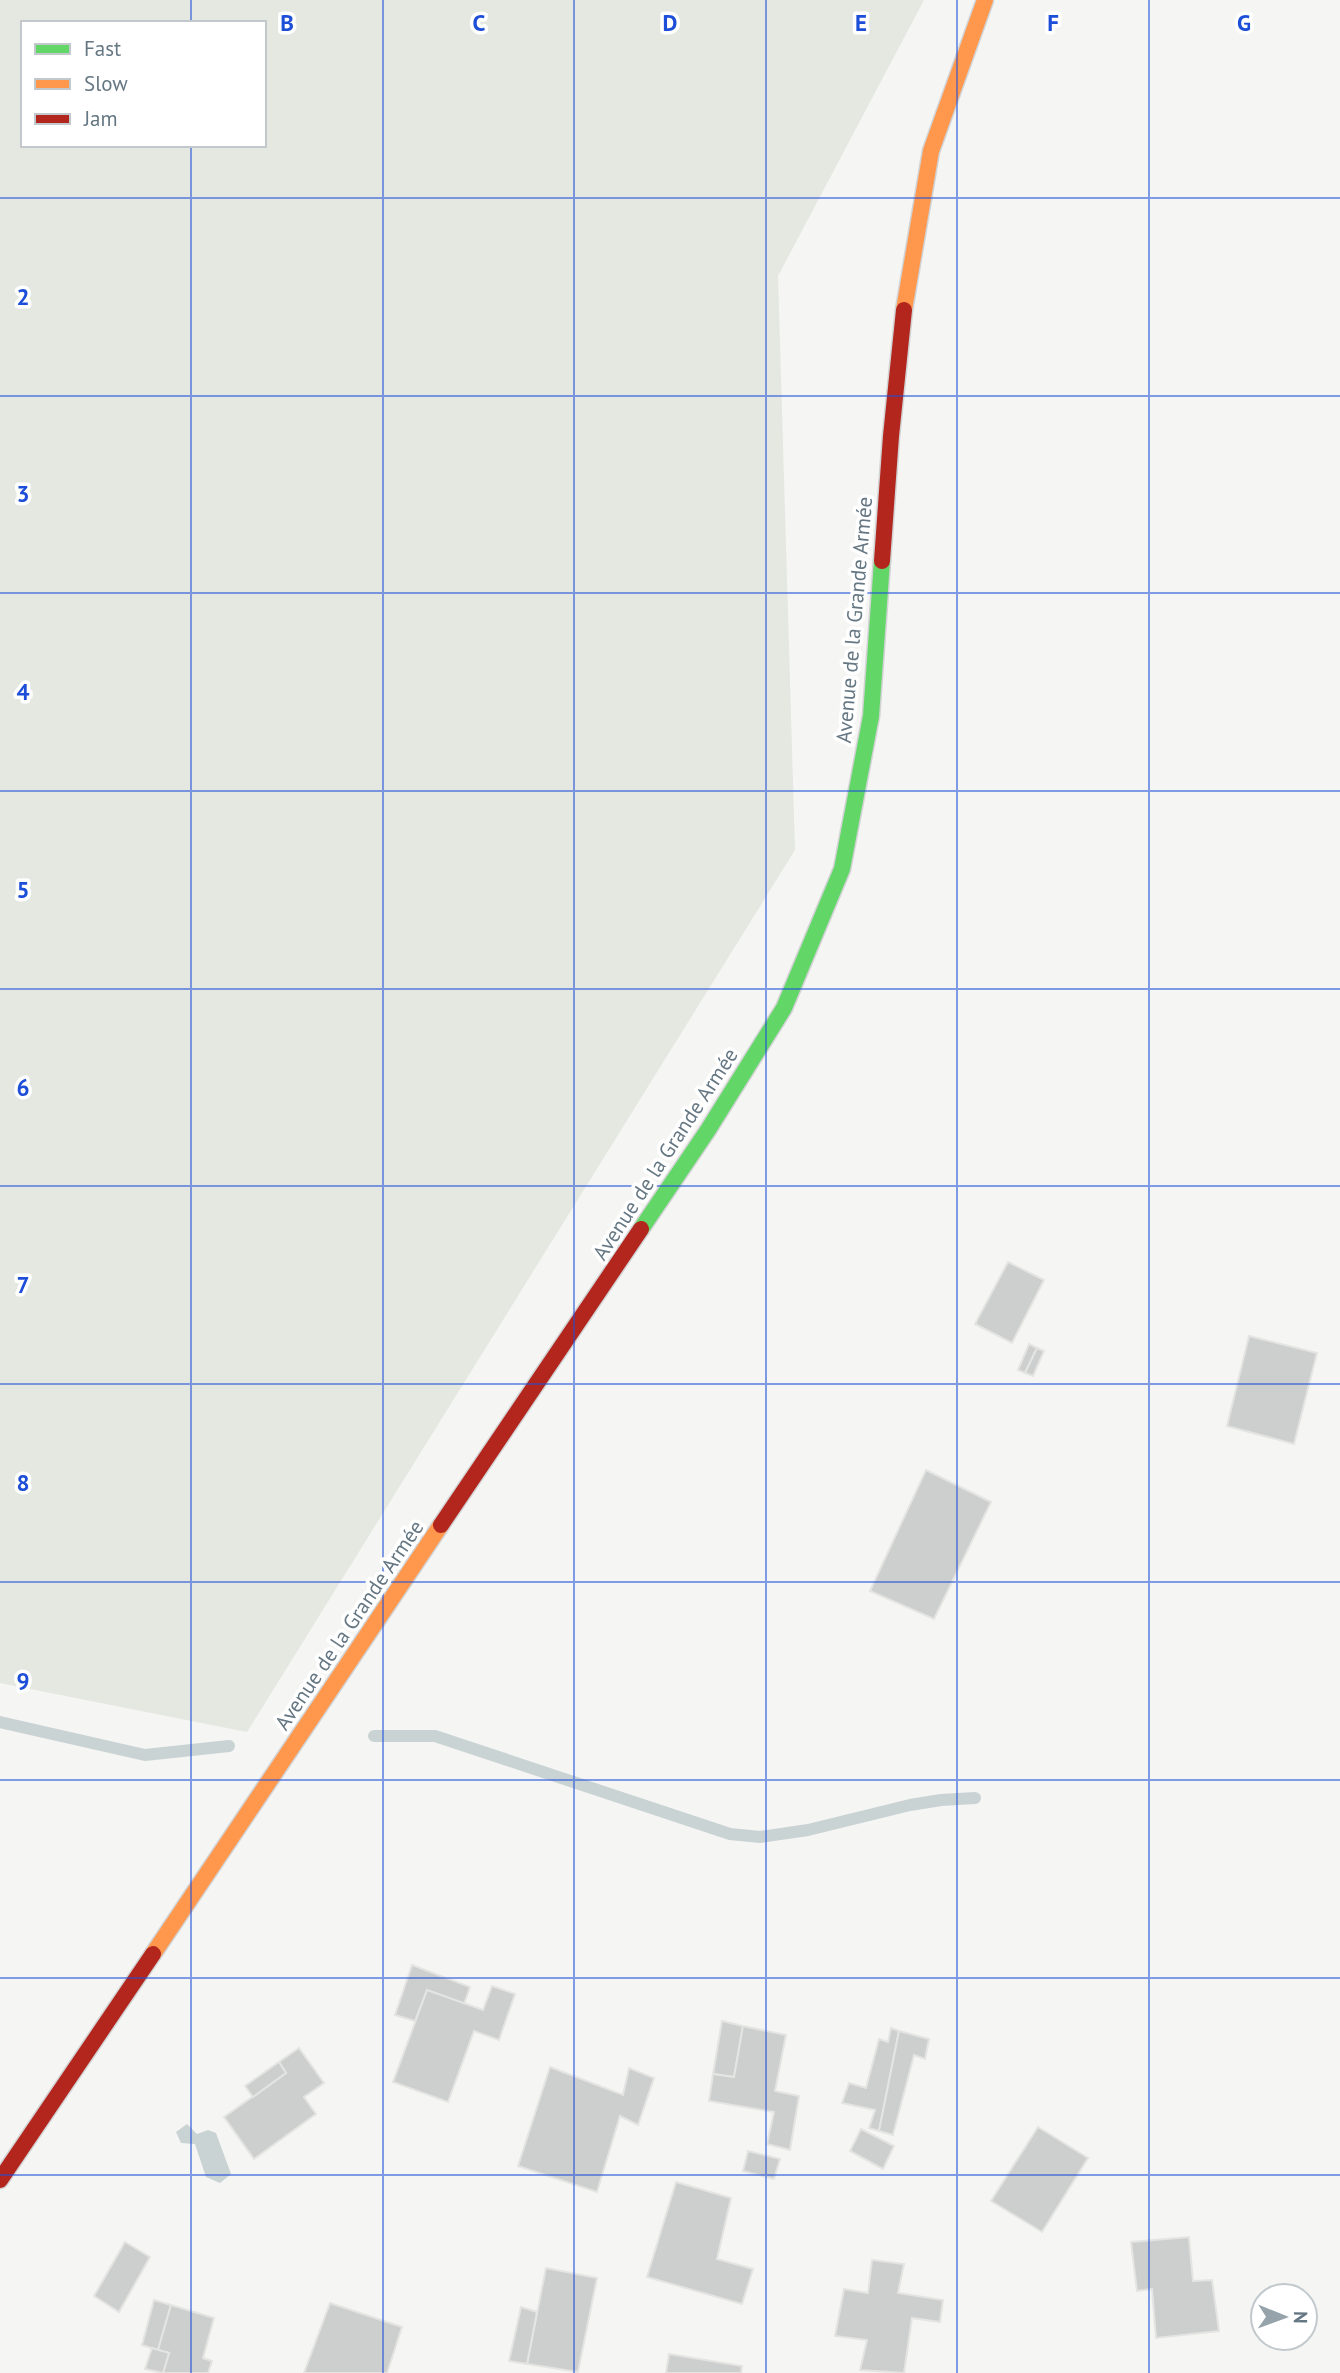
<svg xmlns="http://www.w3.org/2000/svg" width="1340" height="2373" font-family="'PT Sans',sans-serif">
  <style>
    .green { fill: #e4e8e1; fill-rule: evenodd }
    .water { fill: #cad3d4 }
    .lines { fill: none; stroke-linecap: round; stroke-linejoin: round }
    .stream { stroke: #cad3d4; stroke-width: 12 }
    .building { fill: #cdcece; stroke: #e4e4e3; stroke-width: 2 }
    .fast-casing { stroke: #d2d3d4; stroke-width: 19 }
    .slow-casing { stroke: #d2d3d4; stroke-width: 19 }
    .jam-casing { stroke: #d2d3d4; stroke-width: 19 }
    .fast { stroke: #63d668; stroke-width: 16 }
    .slow { stroke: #ff974d; stroke-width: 16 }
    .jam { stroke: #b3261e; stroke-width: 16 }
    .grid { fill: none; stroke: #1d4ed8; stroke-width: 2; stroke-opacity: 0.55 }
    .labels { text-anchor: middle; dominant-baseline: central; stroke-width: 7; stroke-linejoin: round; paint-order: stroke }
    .street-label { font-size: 21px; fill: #657783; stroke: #fff }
    .grid-label { font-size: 23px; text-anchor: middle; font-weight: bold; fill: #1d4ed8; stroke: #fff; stroke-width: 7; stroke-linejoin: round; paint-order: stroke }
  </style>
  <rect width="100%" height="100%" fill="#f5f5f3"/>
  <path class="green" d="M 0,0 L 924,0 L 778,276 L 795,850 L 247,1732 L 0,1683 ZM 23,23 L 264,23 L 264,145 L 23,145 Z"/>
  <polygon class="water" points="187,2124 197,2134 208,2130 216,2133 231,2174 220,2183 206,2177 195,2144 181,2143 176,2132"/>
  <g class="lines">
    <g class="stream">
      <polyline points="0,1722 145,1755 229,1746"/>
      <polyline points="374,1736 435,1736 730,1834 760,1837 808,1830 910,1805 941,1800 975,1798"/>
    </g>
  </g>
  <g class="building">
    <polygon points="1008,1262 1044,1280 1012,1343 975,1324"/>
    <polygon points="1249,1336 1317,1353 1294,1444 1227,1426"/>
    <polygon points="1029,1344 1037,1348 1025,1373 1018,1370"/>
    <polygon points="1037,1348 1044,1351 1033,1376 1025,1373"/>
    <polygon points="926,1470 991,1502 934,1619 870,1591"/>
    <polygon points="412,1965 470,1987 464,2004 427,1990 415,2021 395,2015"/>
    <polygon points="492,1986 515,1994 499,2040 474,2031 448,2102 393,2082 427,1990 483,2010"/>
    <polygon points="722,2021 743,2026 734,2077 713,2074"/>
    <polygon points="743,2026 786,2035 775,2091 799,2096 790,2150 767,2144 774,2112 709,2101 713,2074 734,2077"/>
    <polygon points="891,2028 899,2031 879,2131 869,2128 875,2110 842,2103 849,2083 866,2088 879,2039 888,2042"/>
    <polygon points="899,2031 929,2039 925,2059 914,2055 893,2135 879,2131"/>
    <polygon points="299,2048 324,2083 304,2097 316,2114 254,2159 224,2117 286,2073 279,2062"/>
    <polygon points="279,2062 286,2073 253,2097 245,2086"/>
    <polygon points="550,2067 623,2095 629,2068 654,2078 638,2125 620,2116 597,2192 518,2166"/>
    <polygon points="1038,2127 1088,2158 1042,2232 991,2201"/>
    <polygon points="861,2129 894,2146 883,2169 850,2151"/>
    <polygon points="748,2151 780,2159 774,2179 743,2171"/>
    <polygon points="676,2182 731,2198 717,2259 753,2269 742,2304 647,2277"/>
    <polygon points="1189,2237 1193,2281 1212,2280 1219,2331 1156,2338 1152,2289 1137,2291 1131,2242"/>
    <polygon points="125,2242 150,2257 119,2312 94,2296"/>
    <polygon points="872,2260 904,2264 898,2293 943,2300 940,2322 912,2318 904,2373 860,2370 867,2340 835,2336 844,2289 868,2293"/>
    <polygon points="546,2268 597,2278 578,2372 527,2364"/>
    <polygon points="154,2300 171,2305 158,2350 142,2345"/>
    <polygon points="330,2303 402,2327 387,2373 304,2373"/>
    <polygon points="171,2305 214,2318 203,2358 212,2361 208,2373 163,2373 169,2353 158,2350"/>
    <polygon points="521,2307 537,2312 527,2364 509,2361"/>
    <polygon points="152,2348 169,2353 163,2373 145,2369"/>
    <polygon points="669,2354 742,2366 741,2373 666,2373"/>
  </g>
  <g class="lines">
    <defs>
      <polyline id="fast" points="641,1229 708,1130 784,1008 842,869 871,716 882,561"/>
      <g id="slow">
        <polyline points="904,310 931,151 985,0"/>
        <polyline points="153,1954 441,1525"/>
      </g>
      <g id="jam">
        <polyline points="882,561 891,436 904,310"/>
        <polyline points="441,1525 641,1229"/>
        <polyline points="0,2180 153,1954"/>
      </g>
    </defs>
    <use href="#fast" class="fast-casing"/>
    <use href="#slow" class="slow-casing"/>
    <use href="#jam" class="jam-casing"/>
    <use href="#fast" class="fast"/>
    <use href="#slow" class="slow"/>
    <use href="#jam" class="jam"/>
  </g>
  <path class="grid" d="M 191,0 L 191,23M 383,0 L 383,2373M 574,0 L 574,2373M 766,0 L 766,2373M 957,0 L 957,2373M 1149,0 L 1149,2373M 191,145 L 191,2373M 0,198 L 1340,198M 0,396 L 1340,396M 0,593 L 1340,593M 0,791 L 1340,791M 0,989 L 1340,989M 0,1186 L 1340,1186M 0,1384 L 1340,1384M 0,1582 L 1340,1582M 0,1780 L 1340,1780M 0,1978 L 1340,1978M 0,2175 L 1340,2175"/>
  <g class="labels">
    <g class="street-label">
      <text transform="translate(854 620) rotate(-85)">Avenue de la Grande Armée</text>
      <text transform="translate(665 1154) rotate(-57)">Avenue de la Grande Armée</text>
      <text transform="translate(349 1625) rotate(-56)">Avenue de la Grande Armée</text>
    </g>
  </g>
  <g class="grid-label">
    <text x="287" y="31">B</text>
    <text x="479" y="31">C</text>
    <text x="670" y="31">D</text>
    <text x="861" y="31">E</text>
    <text x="1053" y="31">F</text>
    <text x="1244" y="31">G</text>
    <text x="23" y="305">2</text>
    <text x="23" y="502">3</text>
    <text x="23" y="700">4</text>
    <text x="23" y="898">5</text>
    <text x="23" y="1096">6</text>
    <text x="23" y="1293">7</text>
    <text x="23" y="1491">8</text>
    <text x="23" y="1689">9</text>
  </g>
  <rect x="21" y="21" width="245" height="126" fill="#ffffff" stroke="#c1c9cd" stroke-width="2"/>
  <rect x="35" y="44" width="35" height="10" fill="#63d668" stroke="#c1c9cd" stroke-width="2"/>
  <text x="84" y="56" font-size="21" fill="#657783">Fast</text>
  <rect x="35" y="79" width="35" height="10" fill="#ff974d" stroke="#c1c9cd" stroke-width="2"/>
  <text x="84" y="91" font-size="21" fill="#657783">Slow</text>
  <rect x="35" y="114" width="35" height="10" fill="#b3261e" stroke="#c1c9cd" stroke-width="2"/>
  <text x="84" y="126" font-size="21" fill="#657783">Jam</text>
  <g transform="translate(1284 2317) rotate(91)"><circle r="33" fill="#ffffff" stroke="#c1c9cd" stroke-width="2"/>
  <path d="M0-5L12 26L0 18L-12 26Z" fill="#97a3aa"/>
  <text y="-10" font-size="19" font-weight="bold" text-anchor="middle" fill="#657783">N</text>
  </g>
</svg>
